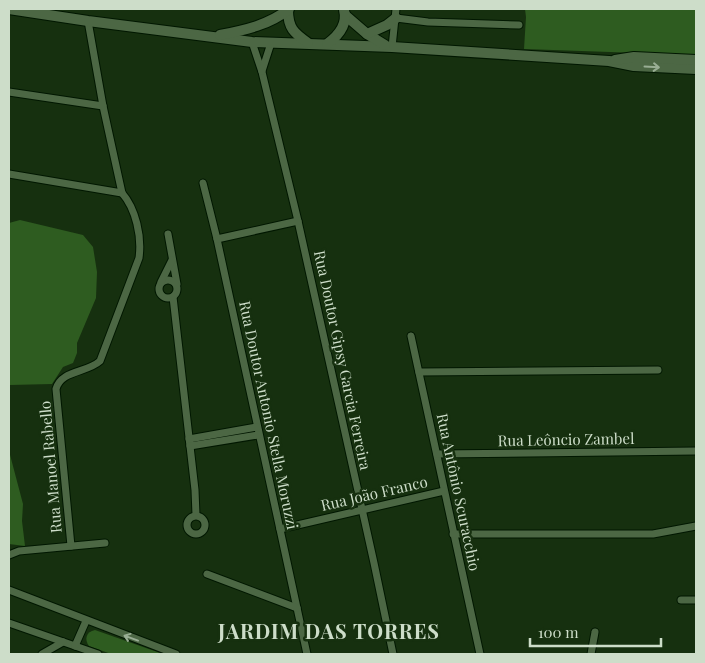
<svg xmlns="http://www.w3.org/2000/svg" width="705" height="663" font-family="'Playfair Display',serif">
  <style>
    .green { fill: #2e5c20 }
    .lines { fill: none; stroke-linecap: round; stroke-linejoin: round }
    .minor-casing { stroke: #011700; stroke-width: 9 }
    .secondary-casing { stroke: #011700; stroke-width: 12 }
    .minor { stroke: #4c6744; stroke-width: 7 }
    .secondary { stroke: #4c6744; stroke-width: 10 }
    .oneway { stroke: #99ae94 }
    .labels { text-anchor: middle; dominant-baseline: central; stroke-width: 5; stroke-linejoin: round; paint-order: stroke }
    .street-label { font-size: 15px; fill: #cdddc9; stroke: #16300f }
    .district-label { font-size: 20px; font-weight: bold; letter-spacing: 1px; fill: #cdddc9; stroke: #16300f }
  </style>
  <rect width="100%" height="100%" fill="#16300f"/>
  <g class="green">
    <polygon points="525,9 696,9 696,55 524,49 526,17"/>
    <polygon points="20,220 83,235 93,247 97,272 96,298 77,343 77,353 73,363 63,367 52,384 10,385 9,390 9,223"/>
    <polygon points="9,451 23,504 22,521 25,546 9,544"/>
    <path d="M 95,630 L 163,654 L 111,654 L 89,646 C 84,639 86,632 95,630 Z"/>
  </g>
  <g class="lines">
    <defs>
      <g id="minor">
        <polyline points="396,18 428,22 519,25"/>
        <polyline points="252,42 262,72 298,221 374,563 393,654"/>
        <polyline points="392,47 396,9"/>
        <polyline points="262,71 271,43"/>
        <polyline points="9,92 103,106"/>
        <polyline points="9,174 122,193"/>
        <polyline points="203,183 217,239 307,654"/>
        <polyline points="168,234 177,284"/>
        <polyline points="217,239 298,221"/>
        <circle cx="168" cy="289" r="9"/>
        <polyline points="161,282 172,260"/>
        <polyline points="173,297 195,490 196,515"/>
        <polyline points="411,336 480,654"/>
        <polyline points="419,372 658,370"/>
        <polyline points="189,439 257,427"/>
        <polyline points="190,446 258,435"/>
        <polyline points="437,454 696,451"/>
        <circle cx="196" cy="525" r="9"/>
        <polyline points="280,529 444,491"/>
        <polyline points="453,534 653,534 696,526"/>
        <path d="M 71,546 L 56,389 C 61,370 87,373 100,361 L 139,258 C 142,237 136,209 122,193 L 103,106 L 88,21"/>
        <polyline points="9,555 19,551 105,543"/>
        <polyline points="207,574 297,608"/>
        <polyline points="9,590 176,654"/>
        <polyline points="681,600 696,600"/>
        <polyline points="9,623 98,654"/>
        <polyline points="75,646 86,621"/>
        <polyline points="42,654 63,642"/>
        <polyline points="591,654 595,632"/>
      </g>
      <g id="secondary">
        <polyline points="9,9 88,21 252,42 392,47 609,61 634,66 696,69"/>
        <path d="M 288,10 C 288,28 294,33 308,43"/>
        <polyline points="345,15 367,34 385,45"/>
        <polyline points="367,34 387,25 396,18"/>
        <path d="M 220,35 C 245,30 269,25 289,9"/>
        <path d="M 327,44 C 338,36 348,25 344,10"/>
        <polyline points="615,60 634,57 696,60"/>
      </g>
    </defs>
    <use href="#minor" class="minor-casing"/>
    <use href="#secondary" class="secondary-casing"/>
    <use href="#minor" class="minor"/>
    <use href="#secondary" class="secondary"/>
  </g>
  <defs><path id="oneway-shaft" d="M-6 0H5M1.5-3L5.5 0L1.5 3" fill="none" stroke-width="1.6" stroke-linecap="round" stroke-linejoin="round" transform="scale(1.25)"/></defs>
  <g class="oneway">
    <use href="#oneway-shaft" transform="translate(652 67) rotate(3)"/>
    <use href="#oneway-shaft" transform="translate(131 638) rotate(-160)"/>
  </g>
  <g class="labels">
    <g class="street-label">
      <text transform="translate(343 360) rotate(78)">Rua Doutor Gipsy Garcia Ferreira</text>
      <text transform="translate(269 415) rotate(78)">Rua Doutor Antonio Stella Moruzzi</text>
      <text transform="translate(566 439) rotate(-1)">Rua Leôncio Zambel</text>
      <text transform="translate(50 467) rotate(-95)">Rua Manoel Rabello</text>
      <text transform="translate(459 492) rotate(78)">Rua Antônio Scuracchio</text>
      <text transform="translate(374 493) rotate(-13)">Rua João Franco</text>
    </g>
    <g class="district-label">
      <text x="329" y="630">JARDIM DAS TORRES</text>
    </g>
  </g>
  <rect width="705" height="663" fill="none" stroke="#cdddc9" stroke-width="20"/>
  <path d="M530 638v8h131v-8" fill="none" stroke="#cdddc9" stroke-width="2.5"/>
  <text x="538" y="638" font-size="15" fill="#cdddc9" stroke="#16300f" stroke-width="4" paint-order="stroke">100 m</text>
</svg>
